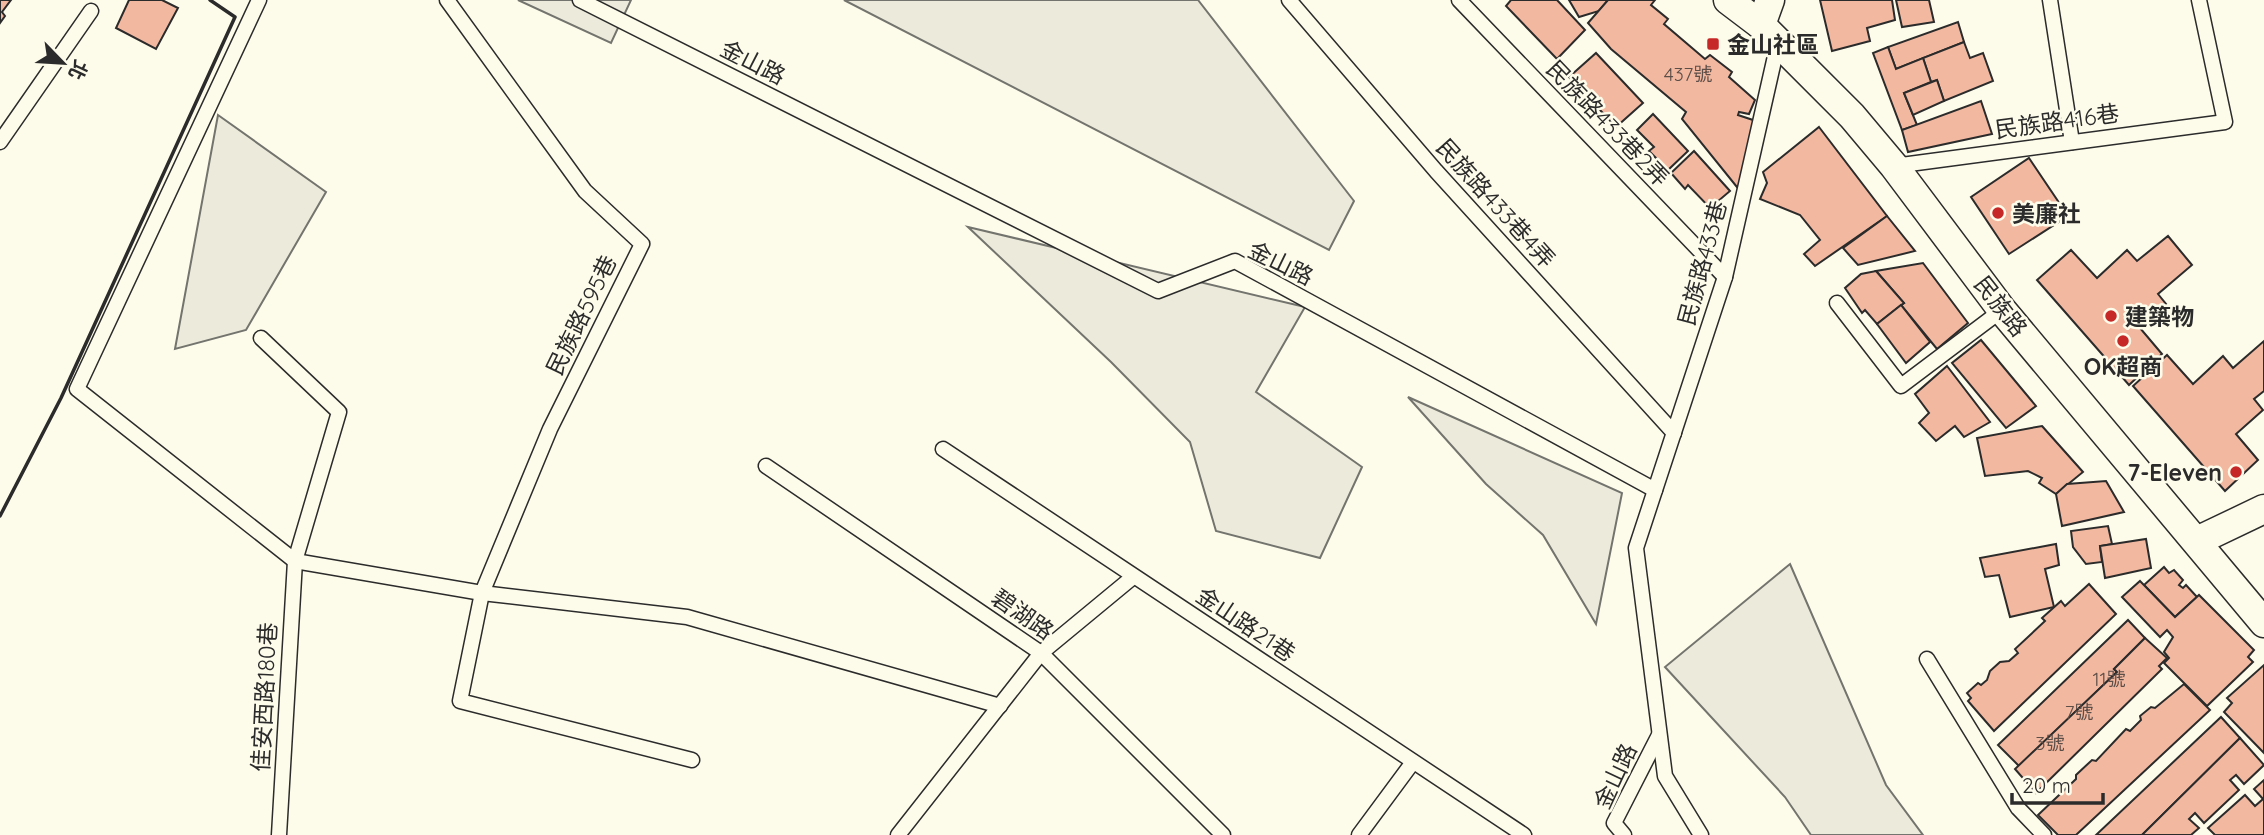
<svg xmlns="http://www.w3.org/2000/svg" width="2264" height="835" font-family="Quicksand,'Noto Sans TC',sans-serif">
  <style>
    .green { fill: #ecebdb; stroke: #74746e; stroke-width: 2 }
    .building { fill: #f2b8a0; stroke: #2b2b2b; stroke-width: 2 }
    .lines { fill: none; stroke-linecap: round; stroke-linejoin: round }
    .service-casing { stroke: #2b2b2b; stroke-width: 17 }
    .minor-casing { stroke: #2b2b2b; stroke-width: 31 }
    .service { stroke: #fdfbea; stroke-width: 14 }
    .minor { stroke: #fdfbea; stroke-width: 28 }
    .wall { stroke: #2b2b2b; stroke-width: 3.5 }
    .poi-dot { fill: #c62828; stroke: #fdfbea; stroke-width: 2.5 }
    .labels { text-anchor: middle; dominant-baseline: central; stroke-width: 5; stroke-linejoin: round; paint-order: stroke }
    .number-label { font-size: 19px; fill: #5d4e48 }
    .poi-label { font-size: 23px; font-weight: bold; fill: #2b2b2b; stroke: #fdfbea; text-anchor: start }
    .street-label { font-size: 23px; fill: #2b2b2b; stroke: #fdfbea }
  </style>
  <rect width="100%" height="100%" fill="#fdfbea"/>
  <g class="green">
    <polygon points="518,0 631,0 611,43"/>
    <polygon points="844,0 1198,0 1354,201 1329,250"/>
    <polygon points="218,115 326,192 246,330 175,349"/>
    <polygon points="968,227 1305,307 1256,392 1362,467 1320,558 1216,531 1190,442 1111,362"/>
    <polygon points="1408,397 1622,493 1596,624 1543,535 1486,484"/>
    <polygon points="1790,564 1886,785 1923,835 1811,835 1785,797 1665,667"/>
  </g>
  <g class="building">
    <polygon points="0,0 11,0 2,12 5,16 0,23"/>
    <polygon points="129,0 162,0 178,8 156,49 116,28"/>
    <polygon points="1511,0 1557,0 1585,30 1557,59 1506,6"/>
    <polygon points="1569,0 1608,0 1599,11 1579,17"/>
    <polygon points="1608,0 1655,0 1651,5 1668,19 1664,24 1705,59 1710,55 1732,72 1729,77 1755,100 1749,114 1739,112 1738,115 1756,121 1745,197 1682,119 1686,112 1611,49 1588,23"/>
    <polygon points="1820,0 1892,0 1895,20 1867,28 1870,41 1832,51"/>
    <polygon points="1896,0 1929,0 1934,22 1902,27"/>
    <polygon points="1958,22 1964,42 1896,69 1888,47"/>
    <polygon points="1964,42 1970,58 1983,53 1993,81 1944,101 1937,80 1931,82 1923,58"/>
    <polygon points="1888,47 1896,69 1923,58 1931,82 1904,93 1917,125 1902,130 1873,53"/>
    <polygon points="1596,53 1643,103 1616,127 1569,77"/>
    <polygon points="1937,80 1944,101 1913,115 1904,93"/>
    <polygon points="1981,101 1992,134 1908,152 1902,130"/>
    <polygon points="1653,114 1688,151 1668,170 1649,151 1654,147 1637,130"/>
    <polygon points="1819,127 1887,216 1815,266 1804,254 1820,240 1800,215 1760,199 1767,183 1763,172"/>
    <polygon points="1694,151 1730,191 1710,208 1688,185 1685,189 1671,173"/>
    <polygon points="2029,158 2068,216 2009,254 1971,197"/>
    <polygon points="1887,216 1915,251 1858,265 1843,248"/>
    <polygon points="2168,236 2192,265 2158,294 2166,304 2140,328 2162,354 2129,385 2037,280 2071,250 2097,278 2127,250 2137,261"/>
    <polygon points="1923,263 1968,323 1937,349 1901,305 1904,303 1876,271"/>
    <polygon points="1876,271 1904,303 1877,324 1865,310 1862,313 1845,288 1861,274"/>
    <polygon points="1901,305 1930,342 1906,363 1877,324"/>
    <polygon points="1981,340 2036,406 2006,428 1952,363"/>
    <polygon points="2264,341 2264,391 2254,399 2263,410 2236,434 2258,460 2225,491 2133,386 2167,355 2193,384 2223,356 2233,368"/>
    <polygon points="1947,366 1990,422 1964,437 1955,426 1936,441 1919,423 1929,413 1915,394"/>
    <polygon points="2042,426 2083,472 2056,494 2039,483 2042,478 2028,471 1985,476 1977,438"/>
    <polygon points="2106,481 2124,512 2062,526 2056,494 2067,484"/>
    <polygon points="2108,526 2112,544 2100,546 2102,562 2086,564 2073,547 2071,531"/>
    <polygon points="2146,539 2151,568 2105,578 2100,546"/>
    <polygon points="2056,544 2059,565 2045,569 2054,607 2010,617 1999,575 1985,577 1980,558"/>
    <polygon points="2164,567 2169,573 2174,570 2183,580 2179,585 2183,588 2186,585 2197,597 2175,617 2144,585"/>
    <polygon points="2140,581 2175,617 2199,595 2254,650 2248,657 2253,662 2207,706 2164,663 2169,658 2164,652 2173,637 2167,630 2160,637 2122,597"/>
    <polygon points="2089,584 2116,614 1994,731 1968,701 1971,698 1967,693 1978,683 1981,685 1987,680 1990,671 2000,662 2009,661 2018,653 2015,649 2045,621 2042,618 2061,601 2065,606"/>
    <polygon points="2128,620 2145,638 2114,669 2117,672 2019,766 1998,745"/>
    <polygon points="2145,638 2167,658 2159,666 2162,669 2036,793 2015,769 2117,672 2114,669"/>
    <polygon points="2264,665 2264,753 2224,712 2232,703 2227,698"/>
    <polygon points="2184,684 2210,710 2076,835 2058,835 2038,815 2076,779 2076,775 2092,760 2096,761 2126,729 2130,731 2141,720 2140,716 2151,707 2155,708"/>
    <polygon points="2221,717 2240,738 2142,835 2096,835"/>
    <polygon points="2240,738 2264,765 2244,784 2236,775 2230,780 2239,790 2204,823 2195,813 2189,819 2199,828 2191,835 2142,835"/>
    <polygon points="2264,780 2264,835 2215,835 2208,828 2245,795 2255,806 2263,799 2254,789"/>
  </g>
  <g class="lines">
    <defs>
      <g id="service">
        <polyline points="259,0 77,389 295,561 482,593 687,617 1000,706"/>
        <polyline points="447,0 585,191 642,244 550,429 482,593 460,701 692,760"/>
        <polyline points="580,0 1158,291 1235,261 1655,490"/>
        <polyline points="1289,0 1436,171 1674,433"/>
        <polyline points="1459,0 1725,277"/>
        <polyline points="2050,0 2072,142"/>
        <polyline points="0,142 91,11"/>
        <polyline points="1894,166 2225,122 2199,0"/>
        <polyline points="1837,303 1901,386 2002,310"/>
        <polyline points="261,338 339,412 295,561 279,835"/>
        <polyline points="943,449 1524,835"/>
        <polyline points="766,466 1041,653 1223,835"/>
        <polyline points="1927,659 2018,808 2044,835"/>
        <polyline points="898,835 1041,653 1133,577"/>
        <polyline points="1359,835 1413,762"/>
        <polyline points="1624,835 1614,823 1659,735"/>
        <polyline points="1701,835 1665,776 1636,548 1725,277 1778,43"/>
      </g>
      <g id="minor">
        <polyline points="1728,0 1761,25 1852,116 1894,166 2002,310 2264,623"/>
        <polyline points="1761,25 1770,0"/>
        <polyline points="2197,541 2264,509"/>
      </g>
    </defs>
    <use href="#service" class="service-casing"/>
    <use href="#minor" class="minor-casing"/>
    <use href="#service" class="service"/>
    <use href="#minor" class="minor"/>
    <polyline class="wall" points="0,516 61,398 235,17 210,0"/>
  </g>
  <g class="poi-dot">
    <rect x="1706" y="37" width="14" height="14" rx="3.5"/>
    <circle cx="1998" cy="213" r="7"/>
    <circle cx="2111" cy="316" r="7"/>
    <circle cx="2123" cy="341" r="7"/>
    <circle cx="2236" cy="472" r="7"/>
  </g>
  <g class="labels">
    <g class="number-label">
      <text x="1688" y="74">437號</text>
      <text x="2109" y="679">11號</text>
      <text x="2079" y="712">7號</text>
      <text x="2050" y="743">3號</text>
    </g>
    <g class="poi-label">
      <text x="1727" y="44">金山社區</text>
      <text x="2012" y="213">美廉社</text>
      <text x="2125" y="316">建築物</text>
      <text x="2123" y="366" text-anchor="middle">OK超商</text>
      <text x="2222" y="472" text-anchor="end">7-Eleven</text>
    </g>
    <g class="street-label">
      <text transform="translate(753 62) rotate(27)">金山路</text>
      <text transform="translate(2057 121) rotate(-8)">民族路416巷</text>
      <text transform="translate(1608 123) rotate(46)">民族路433巷2弄</text>
      <text transform="translate(1496 203) rotate(48)">民族路433巷4弄</text>
      <text transform="translate(1281 263) rotate(26)">金山路</text>
      <text transform="translate(1702 263) rotate(-75)">民族路433巷</text>
      <text transform="translate(2001 306) rotate(52)">民族路</text>
      <text transform="translate(581 315) rotate(-64)">民族路595巷</text>
      <text transform="translate(1023 614) rotate(35)">碧湖路</text>
      <text transform="translate(1246 624) rotate(34)">金山路21巷</text>
      <text transform="translate(264 697) rotate(-87)">佳安西路180巷</text>
      <text transform="translate(1615 776) rotate(-65)">金山路</text>
    </g>
  </g>
  <g transform="translate(63 63) rotate(115)" stroke="#fdfbea" stroke-width="5" paint-order="stroke">
  <path d="M0-5L12 26L0 18L-12 26Z" fill="#2b2b2b"/>
  <text y="-10" font-size="19" font-weight="bold" text-anchor="middle" fill="#2b2b2b">北</text>
  </g>
  <path d="M2012 793v10h91v-10" fill="none" stroke="#2b2b2b" stroke-width="3.5"/>
  <text x="2022" y="793" font-size="21" fill="#2b2b2b" stroke="#fdfbea" stroke-width="5" paint-order="stroke">20 m</text>
</svg>
